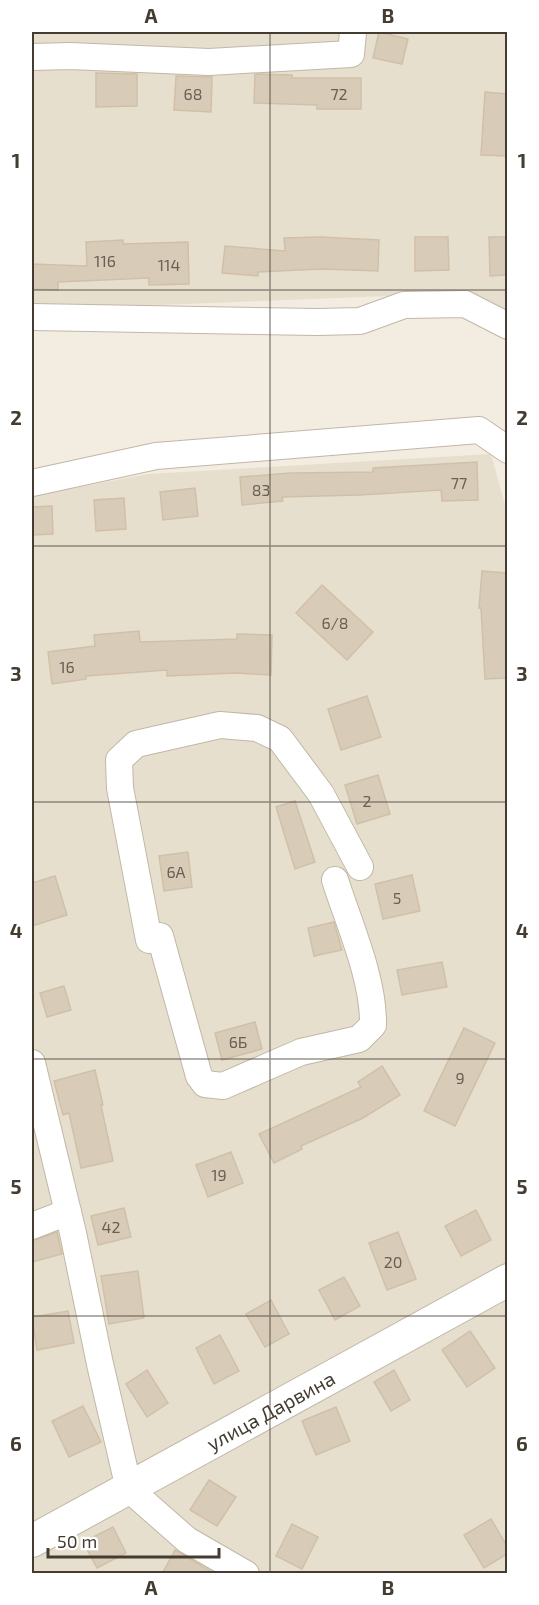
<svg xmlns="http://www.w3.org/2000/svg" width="539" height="1605" font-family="'Exo 2',sans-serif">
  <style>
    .residential { fill: #e7dfce }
    .building { fill: #d8cbb8; stroke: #d1c0a8; stroke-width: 1.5 }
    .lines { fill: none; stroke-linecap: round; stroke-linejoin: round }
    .minor-casing { stroke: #c1b7a6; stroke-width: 28 }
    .tertiary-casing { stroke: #c1b7a6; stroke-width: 34 }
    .minor { stroke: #fff; stroke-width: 26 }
    .tertiary { stroke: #fff; stroke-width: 32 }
    .grid { fill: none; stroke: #443c31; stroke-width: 1.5; stroke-opacity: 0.55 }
    .labels { text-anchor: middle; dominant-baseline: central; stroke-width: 6; stroke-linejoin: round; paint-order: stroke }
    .number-label { font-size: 16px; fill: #696053 }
    .street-label { font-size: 20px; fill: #443c31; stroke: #fff }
    .neatline { fill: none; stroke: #443c31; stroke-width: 2 }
    .grid-label { font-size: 20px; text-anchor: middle; font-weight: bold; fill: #443c31 }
  </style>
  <rect width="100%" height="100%" fill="#f3ede1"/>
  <g class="residential">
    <polygon points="32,32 507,32 507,327 442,294 32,310"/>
    <polygon points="491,454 508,515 507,1573 32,1574 32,496 148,474"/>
  </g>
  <g class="building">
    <polygon points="379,32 408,39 402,64 373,58"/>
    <polygon points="96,73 137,74 137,106 96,107"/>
    <polygon points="255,74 292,75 292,78 361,78 361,109 317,109 317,105 254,103"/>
    <polygon points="176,76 212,77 211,112 174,110"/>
    <polygon points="485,92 507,94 507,156 481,155"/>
    <polygon points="321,237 379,240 378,271 322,269 258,272 258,276 222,273 225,246 285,251 284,238"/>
    <polygon points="415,237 448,237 449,270 415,271"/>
    <polygon points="489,237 507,237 507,275 490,276"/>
    <polygon points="123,240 123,244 188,242 189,284 149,285 149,278 58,282 58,290 32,289 32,264 87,266 86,242"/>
    <polygon points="477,462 478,500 442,501 441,490 360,495 282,497 283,501 242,505 240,477 290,473 373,472 373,468"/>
    <polygon points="195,488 198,516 163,520 160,492"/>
    <polygon points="124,498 126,529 96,531 94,500"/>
    <polygon points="52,506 53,534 32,535 32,507"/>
    <polygon points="482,571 507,573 507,678 485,679 481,608 479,608"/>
    <polygon points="322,585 373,632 347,660 296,613"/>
    <polygon points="139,631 140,642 237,639 237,634 272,635 271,675 236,673 167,676 167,670 86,676 86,679 52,684 48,652 95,646 94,635"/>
    <polygon points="367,696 381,737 341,750 328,709"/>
    <polygon points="378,775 390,814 357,824 345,785"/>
    <polygon points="295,801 315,862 295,869 276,807"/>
    <polygon points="188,852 192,887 164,891 159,856"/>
    <polygon points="412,875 420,911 383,919 375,884"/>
    <polygon points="55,876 67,915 32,926 32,883"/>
    <polygon points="334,922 342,950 314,956 308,928"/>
    <polygon points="442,962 447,987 402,995 397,970"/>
    <polygon points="64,986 71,1010 47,1017 40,993"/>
    <polygon points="255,1022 262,1049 222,1060 215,1033"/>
    <polygon points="464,1028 495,1043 455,1126 424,1111"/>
    <polygon points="382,1066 400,1095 363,1118 301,1146 302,1149 274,1163 259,1134 361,1087 358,1082"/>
    <polygon points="95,1070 103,1105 101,1105 113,1161 81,1168 69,1113 63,1115 54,1081"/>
    <polygon points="231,1152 243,1183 208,1197 196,1165"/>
    <polygon points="124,1208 131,1237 98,1245 91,1216"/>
    <polygon points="476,1210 491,1240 461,1256 445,1226"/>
    <polygon points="57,1232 62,1254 32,1262 32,1241"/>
    <polygon points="398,1232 416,1279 387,1290 369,1243"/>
    <polygon points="138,1271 144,1318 109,1324 101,1276"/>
    <polygon points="344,1277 360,1306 335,1320 319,1290"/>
    <polygon points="271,1300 289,1334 265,1347 246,1314"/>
    <polygon points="68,1311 74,1343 37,1350 32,1317"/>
    <polygon points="470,1331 495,1368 467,1387 442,1350"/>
    <polygon points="220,1335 239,1371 214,1384 196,1348"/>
    <polygon points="147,1370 168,1403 147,1417 126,1384"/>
    <polygon points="394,1370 410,1400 391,1411 374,1382"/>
    <polygon points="83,1406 101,1442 69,1457 52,1421"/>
    <polygon points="336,1407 350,1441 316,1455 302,1421"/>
    <polygon points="209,1480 236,1497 217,1526 190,1510"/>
    <polygon points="491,1519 507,1546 507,1554 484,1568 464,1535"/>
    <polygon points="292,1524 318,1537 302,1569 276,1556"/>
    <polygon points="113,1527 126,1553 97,1568 83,1542"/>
    <polygon points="175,1550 215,1574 162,1574"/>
  </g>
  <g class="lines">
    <defs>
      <g id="minor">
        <polyline points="32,57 70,56 209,62 351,54 353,32"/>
        <polyline points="32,317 317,322 360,321 404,305 465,304 508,326"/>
        <polyline points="32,483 156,456 479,430 508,450"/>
        <path d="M 160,936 L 199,1076 L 205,1084 L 223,1086 L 301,1052 L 359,1039 L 373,1025 C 374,979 349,924 335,880"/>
        <polyline points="149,940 120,788 119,760 136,744 220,725 257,728 280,739 321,794 360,867"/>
        <polyline points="32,1063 73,1233 100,1364 129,1489 187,1540 246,1574"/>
        <polyline points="32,1226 68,1212"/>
      </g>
      <g id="tertiary">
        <path id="s1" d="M 32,1541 L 508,1280"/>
      </g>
    </defs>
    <use href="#minor" class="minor-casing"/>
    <use href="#tertiary" class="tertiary-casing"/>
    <use href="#minor" class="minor"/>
    <use href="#tertiary" class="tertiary"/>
  </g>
  <path class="grid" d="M 270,32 L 270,1574M 32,290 L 508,290M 32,546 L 508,546M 32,802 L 508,802M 32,1059 L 508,1059M 32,1316 L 508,1316"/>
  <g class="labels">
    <g class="number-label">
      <text x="193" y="93">68</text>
      <text x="339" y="93">72</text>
      <text x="105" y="260">116</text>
      <text x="169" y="264">114</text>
      <text x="459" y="482">77</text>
      <text x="261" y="489">83</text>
      <text x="335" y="622">6/8</text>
      <text x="67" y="666">16</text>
      <text x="367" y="800">2</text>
      <text x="176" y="871">6А</text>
      <text x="397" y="897">5</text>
      <text x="238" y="1041">6Б</text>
      <text x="460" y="1077">9</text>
      <text x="219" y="1174">19</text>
      <text x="111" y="1226">42</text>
      <text x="393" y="1261">20</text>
    </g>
    <g class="street-label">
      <text stroke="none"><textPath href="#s1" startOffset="272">улица Дарвина</textPath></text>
    </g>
  </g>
  <rect width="539" height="1605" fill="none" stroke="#ffffff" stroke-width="66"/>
  <path d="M48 1548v9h171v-9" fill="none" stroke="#443c31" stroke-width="3"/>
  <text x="57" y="1548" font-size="18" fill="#443c31" stroke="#ffffff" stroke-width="4.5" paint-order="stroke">50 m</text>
  <rect x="33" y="33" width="473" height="1539" class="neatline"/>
  <g class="grid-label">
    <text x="151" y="23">A</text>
    <text x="388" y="23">B</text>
    <text x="16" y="168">1</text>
    <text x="522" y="168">1</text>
    <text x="16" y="425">2</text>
    <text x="522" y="425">2</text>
    <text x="16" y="681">3</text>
    <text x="522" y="681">3</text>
    <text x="16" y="938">4</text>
    <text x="522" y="938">4</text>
    <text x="16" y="1194">5</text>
    <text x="522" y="1194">5</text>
    <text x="16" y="1451">6</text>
    <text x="522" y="1451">6</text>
    <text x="151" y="1595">A</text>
    <text x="388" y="1595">B</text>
  </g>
</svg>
